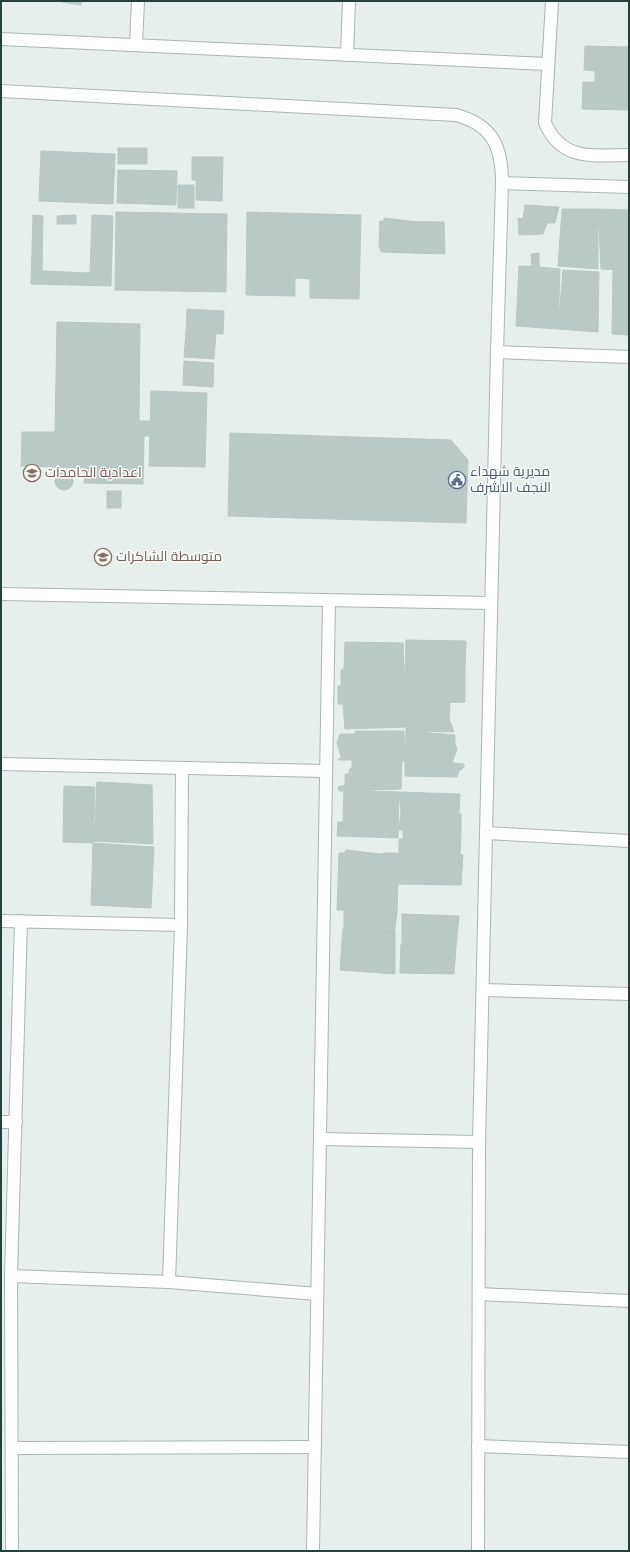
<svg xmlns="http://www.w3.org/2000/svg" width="630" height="1552" font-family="Overpass,Cairo,sans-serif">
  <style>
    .building { fill: #bbc9c6; stroke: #b8c8c4 }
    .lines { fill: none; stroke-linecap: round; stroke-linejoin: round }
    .minor-casing { stroke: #a8b7b4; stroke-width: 14 }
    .minor { stroke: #fff; stroke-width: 12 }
    .labels { text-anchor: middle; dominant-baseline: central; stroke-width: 3; stroke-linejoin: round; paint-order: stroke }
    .service-label { font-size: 14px; fill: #4e5e75; stroke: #f7fbf9; text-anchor: start }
    .education-label { font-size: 14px; fill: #785e54; stroke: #f7fbf9; text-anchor: start }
  </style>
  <rect width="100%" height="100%" fill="#e6efec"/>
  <g class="building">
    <polygon points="62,1 81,1 81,5 62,2"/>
    <polygon points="585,46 629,47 629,110 582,109 583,82 595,82 595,71 584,70"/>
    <rect x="118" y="148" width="29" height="16"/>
    <polygon points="41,151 115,154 113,204 39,201"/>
    <polygon points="192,157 223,157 222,201 196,200 196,180 192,180"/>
    <polygon points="118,170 177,171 176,205 117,203"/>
    <rect x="178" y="185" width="16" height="23"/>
    <polygon points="525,205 559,207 555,223 547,223 543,234 519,235 518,218 523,219"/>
    <polygon points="562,209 598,209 598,269 558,266"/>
    <polygon points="598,209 629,210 629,270 601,269"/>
    <polygon points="116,212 227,214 226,292 115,290"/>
    <polygon points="247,212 361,215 359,299 310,298 310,279 295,278 295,296 246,295"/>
    <polygon points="33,215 43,216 42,271 90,273 92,215 113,216 111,286 31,284"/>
    <polygon points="76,215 76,224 57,224 57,216"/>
    <polygon points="384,218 443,225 442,251 383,251"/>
    <polygon points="380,221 444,222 445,254 381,252 379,245"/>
    <polygon points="539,253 539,267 560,269 558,329 516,326 519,266 532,266 531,254"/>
    <polygon points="563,270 599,272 598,332 558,329"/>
    <polygon points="613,270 629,270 629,327 628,335 612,334"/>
    <polygon points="187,309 224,311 223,334 186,332"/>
    <polygon points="57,322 140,324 139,421 151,421 150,436 144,436 143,484 84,483 85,468 21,466 22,432 55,432"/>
    <polygon points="186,332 216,334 214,359 184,357"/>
    <polygon points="184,361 214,363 213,387 183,385"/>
    <polygon points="151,391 207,393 205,467 149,466"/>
    <polygon points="230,433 451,440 468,460 466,523 228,516"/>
    <circle cx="64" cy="481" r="9"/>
    <rect x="107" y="491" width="14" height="17"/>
    <polygon points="406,640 466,641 465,671 405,670"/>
    <polygon points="345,642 403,643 404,669 344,669"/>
    <polygon points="344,669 404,669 404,704 338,704 338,686 341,686 341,670"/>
    <polygon points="405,670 465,671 465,702 404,704"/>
    <polygon points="450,703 449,719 454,732 406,731 404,704"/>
    <polygon points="343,704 404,704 405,727 345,729"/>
    <polygon points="355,731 404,731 405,762 402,760 338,760 341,757 337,743 340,734 355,734"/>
    <polygon points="406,731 455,735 455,744 457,749 452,763 433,761 430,756 419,755 419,762 405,762"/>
    <polygon points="419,755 430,756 433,761 464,764 464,767 459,771 457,777 405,776 405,762 419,762"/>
    <polygon points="352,760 402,760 401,789 339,791 338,787 345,785 345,774 349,774 349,770 352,767"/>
    <polygon points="97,782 152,785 153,844 94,841"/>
    <polygon points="64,786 95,787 93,843 63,842"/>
    <polygon points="344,790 399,792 398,838 337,836 338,822 343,822"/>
    <polygon points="399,792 460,794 459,813 401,811"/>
    <polygon points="401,811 461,814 461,834 399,830"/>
    <polygon points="403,831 461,834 460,854 399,851 399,839 403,839"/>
    <polygon points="93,843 154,847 151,908 91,905"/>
    <polygon points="346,850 380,854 386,853 399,853 397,912 337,910 339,853 344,853"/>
    <polygon points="399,851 463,855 461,885 398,884"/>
    <polygon points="344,910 397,912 395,928 344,928"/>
    <polygon points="402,914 459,916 456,947 402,944"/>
    <polygon points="343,928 395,929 395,974 340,970"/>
    <polygon points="401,944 456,947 454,974 400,973"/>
  </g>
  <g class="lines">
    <defs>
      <g id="minor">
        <path d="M 552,1 L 545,123 C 562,162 594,155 629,155"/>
        <polyline points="1,39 548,64"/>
        <polyline points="136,45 138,1"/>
        <polyline points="347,55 349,1"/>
        <path d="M 1,91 L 456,115 C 493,125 502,147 502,183 L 497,352 L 479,1142 L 478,1551"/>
        <polyline points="502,183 629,187"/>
        <polyline points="497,352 629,357"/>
        <polyline points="1,594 491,603"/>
        <polyline points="1,764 326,771"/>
        <polyline points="486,833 629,841"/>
        <polyline points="1,921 181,925"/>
        <polyline points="483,990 629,994"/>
        <polyline points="1,1122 16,1122"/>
        <polyline points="320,1139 479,1142"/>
        <polyline points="11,1276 169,1282 317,1294"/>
        <polyline points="169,1282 181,925 182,768"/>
        <polyline points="479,1294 629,1301"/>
        <polyline points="478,1446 629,1452"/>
        <polyline points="12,1448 315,1447"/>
        <polyline points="12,1551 11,1276 21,921"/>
        <polyline points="313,1551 329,601"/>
      </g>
    </defs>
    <use href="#minor" class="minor-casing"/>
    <use href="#minor" class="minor"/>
  </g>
  <defs>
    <symbol id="school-ring" viewBox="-11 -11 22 22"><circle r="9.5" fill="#f7fbf9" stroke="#8d6e63" stroke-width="1.5"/><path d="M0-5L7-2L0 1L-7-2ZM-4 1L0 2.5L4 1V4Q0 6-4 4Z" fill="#8d6e63"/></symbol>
    <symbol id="civic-ring" viewBox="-11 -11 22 22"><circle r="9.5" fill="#f7fbf9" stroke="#5c6f8a" stroke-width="1.5"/><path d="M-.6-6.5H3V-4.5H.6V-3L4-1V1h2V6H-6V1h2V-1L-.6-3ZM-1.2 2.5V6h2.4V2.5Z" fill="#5c6f8a"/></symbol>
  </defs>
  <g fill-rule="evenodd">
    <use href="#school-ring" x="22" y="463" width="20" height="20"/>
    <use href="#civic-ring" x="447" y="470" width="20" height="20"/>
    <use href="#school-ring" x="93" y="547" width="20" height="20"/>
  </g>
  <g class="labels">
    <g class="service-label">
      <text x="470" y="472">مديرية شهداء<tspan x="470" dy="16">النجف الاشرف</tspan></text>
    </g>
    <g class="education-label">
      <text x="45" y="473">اعدادية الحامدات</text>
      <text x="116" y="557">متوسطة الشاكرات</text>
    </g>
  </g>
  <rect width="630" height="1552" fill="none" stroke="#25413e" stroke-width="4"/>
</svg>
